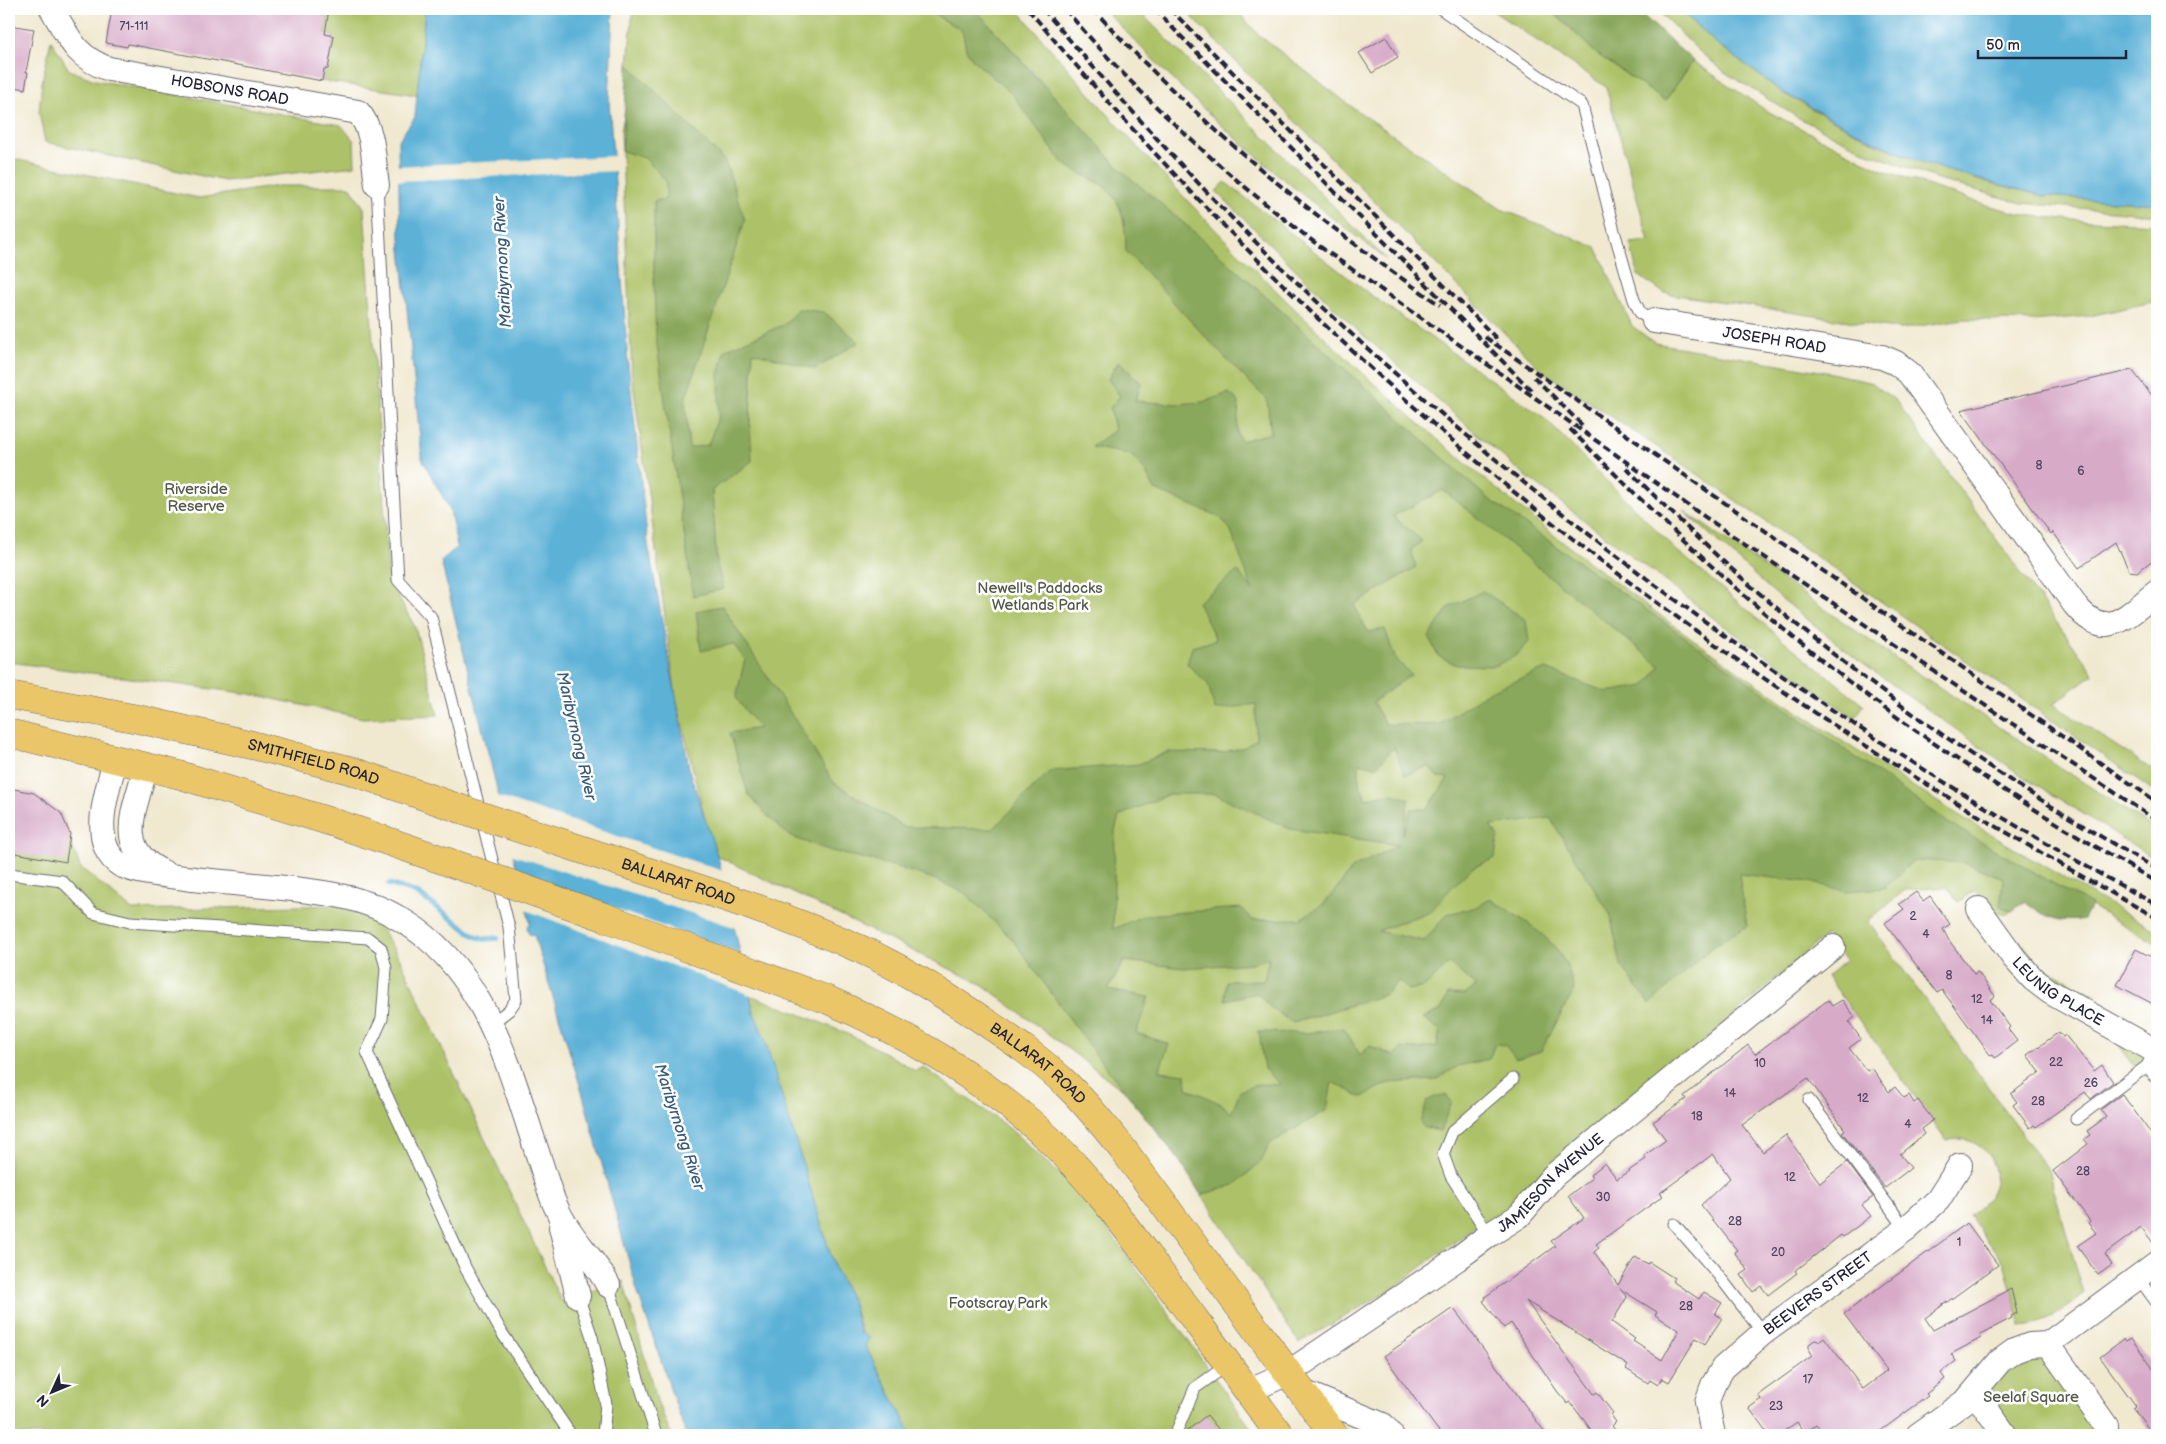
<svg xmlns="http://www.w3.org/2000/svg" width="2166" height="1444" font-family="'Balsamiq Sans',sans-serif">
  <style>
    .green { fill: #adc267; stroke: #687251 }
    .forest { fill: #8aa85c; stroke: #56654c; fill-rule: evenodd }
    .water { fill: #5bb1d7; stroke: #3e6a89 }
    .pier { fill: #f0e8cf }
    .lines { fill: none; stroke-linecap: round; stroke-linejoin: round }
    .stream { stroke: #5bb1d7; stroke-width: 5.5 }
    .building { fill: #d7aac8; fill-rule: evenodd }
    .service-casing { stroke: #6a676f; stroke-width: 13 }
    .minor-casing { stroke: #6a676f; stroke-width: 26 }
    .trunk-casing { stroke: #6a676f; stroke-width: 29 }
    .service { stroke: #fff; stroke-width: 11 }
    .minor { stroke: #fff; stroke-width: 24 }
    .trunk { stroke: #ebc669; stroke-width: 28 }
    .rail { stroke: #22223b; stroke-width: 4; stroke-dasharray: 8 4; stroke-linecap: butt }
    .trunk-bridge-casing { stroke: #6a676f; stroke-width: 29; stroke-linecap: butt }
    .trunk-bridge { stroke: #ebc669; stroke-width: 28 }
    .labels { text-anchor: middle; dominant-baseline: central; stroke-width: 5; stroke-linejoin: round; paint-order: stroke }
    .number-label { font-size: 12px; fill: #4f445e }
    .street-label { font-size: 15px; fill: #22223b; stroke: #fff }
    .park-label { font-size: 15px; fill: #535a4a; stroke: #fff }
    .water-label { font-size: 16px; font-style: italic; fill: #395b79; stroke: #fff }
  </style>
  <rect width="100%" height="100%" fill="#fff"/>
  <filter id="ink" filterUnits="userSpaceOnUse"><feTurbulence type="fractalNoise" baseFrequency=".02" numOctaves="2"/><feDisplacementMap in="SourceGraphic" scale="10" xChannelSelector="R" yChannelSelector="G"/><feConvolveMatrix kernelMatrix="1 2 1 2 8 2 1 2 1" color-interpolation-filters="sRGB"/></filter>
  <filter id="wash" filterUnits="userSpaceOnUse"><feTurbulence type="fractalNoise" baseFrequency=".0096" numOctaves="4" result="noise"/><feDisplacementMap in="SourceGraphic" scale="20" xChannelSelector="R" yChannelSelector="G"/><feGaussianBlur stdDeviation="1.12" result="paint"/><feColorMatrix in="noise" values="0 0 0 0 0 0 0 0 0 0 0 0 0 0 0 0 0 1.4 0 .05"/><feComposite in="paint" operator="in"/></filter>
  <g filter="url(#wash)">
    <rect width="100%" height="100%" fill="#f0e8cf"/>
    <g class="green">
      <polygon points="329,9 425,9 417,95 322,81 324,69 328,69 334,36 325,34"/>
      <path d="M 633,9 L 1017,9 C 1166,188 1334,358 1516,505 C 1716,666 1933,806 2157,931 L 2157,945 L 2052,883 L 2007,914 L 1990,911 L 1975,890 L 1958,902 L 1947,887 L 1905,890 L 1868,921 L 2048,1170 L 2084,1294 C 2063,1310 2049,1324 2021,1326 L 2004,1263 L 1969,1215 C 1978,1208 1988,1201 1993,1189 C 2004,1161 1975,1131 1947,1141 L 1827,976 L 1846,960 L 1826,935 L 1509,1211 L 1473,1228 L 1394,1288 L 1299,1343 L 1179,1160 L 1127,1093 L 983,985 L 713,854 L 676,697 L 632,375 L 621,132 L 632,68 L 628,64 Z"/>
      <path d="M 1104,9 L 1137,9 L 1386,259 C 1339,223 1291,187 1246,147 C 1196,104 1150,57 1104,9 Z"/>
      <polygon points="1184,9 1235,9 1260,36 1352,107 1501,209 1596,247 1632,326 1655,343 1832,373 1872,383 1896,401 2094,674 2053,704 2157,773 2157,793 1680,462 1542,371"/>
      <polygon points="1490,9 1550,9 1597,54 1665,101 1693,61 1767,111 1880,169 1979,203 2025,215 2073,220 2157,224 2157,301 2090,316 2032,321 1963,319 1901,329 1664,293 1638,275 1630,243 1649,241 1606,87"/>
      <polygon points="1656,9 1678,9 1715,42 1784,94 1879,145 1927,164 1974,179 2044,196 2157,204 2157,215 2022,203 1946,182 1866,152 1797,117 1726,73 1700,52"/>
      <polygon points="51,40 69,70 95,80 341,125 354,141 355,166 225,181 45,142 39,112 42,82"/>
      <polygon points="9,158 199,198 278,186 350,186 364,208 389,581 415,627 438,715 363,718 250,694 9,662"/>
      <polygon points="1225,182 1368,293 1542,416 1676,550 1789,645 1864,705 1855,718 1720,623 1523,474 1355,328 1216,191"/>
      <polygon points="1684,511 1892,656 2157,831 2157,860 2021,775 1859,661 1771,590"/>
      <polygon points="9,793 61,813 80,867 132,910 342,905 380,927 400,959 561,1301 623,1281 657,1401 671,1435 9,1435"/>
      <polygon points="2020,940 2034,959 2044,968 2097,996 2092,1004 2054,984 2014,944"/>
      <path d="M 750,995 C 807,1017 864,1037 915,1071 L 923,1067 L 1009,1128 L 1065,1179 L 1099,1217 L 1256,1435 L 912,1435 L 865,1345 L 852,1301 L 835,1269 L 764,1037 L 754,1013 Z"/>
      <polygon points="2112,1036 2146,1055 2145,1060 2135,1067"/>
      <polygon points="2036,1356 2054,1365 2105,1435 2012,1435 1993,1409 1990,1393 1998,1373 2014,1359"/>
    </g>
    <g class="forest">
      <path d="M 929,9 L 975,9 L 1121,170 L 1200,237 L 1485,496 L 1950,824 L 2091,905 L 2084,919 C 2059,924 2044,917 2025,901 L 2012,911 L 2000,906 L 2003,878 L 1965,863 L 1914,860 L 1884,888 L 1847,891 L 1809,882 L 1739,874 L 1747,926 L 1713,946 L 1650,1004 L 1621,965 L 1610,914 L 1550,818 L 1490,826 L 1498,837 L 1495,858 L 1472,868 L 1453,886 L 1431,911 L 1378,931 L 1424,941 L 1447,914 L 1477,907 L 1490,899 C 1517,916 1551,934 1566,964 C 1570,972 1572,982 1574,990 L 1541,1051 L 1516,1059 L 1505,1045 L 1495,1044 L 1489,1059 L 1458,1066 L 1436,1080 L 1388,1083 L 1362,1097 L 1332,1082 L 1327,1110 L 1269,1144 L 1262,1161 L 1234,1185 L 1201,1195 L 1179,1160 L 1097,1056 L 1012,939 L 965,893 L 934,879 L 887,864 L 831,851 L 789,836 L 768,816 L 748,794 L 730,733 L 759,728 L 736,698 L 745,659 L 733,644 L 701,651 L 696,611 L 722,606 L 799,726 L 833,782 L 904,827 L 993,829 L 1050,771 L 1139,764 L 1168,752 L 1220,753 L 1245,747 L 1256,739 L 1256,704 L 1215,710 L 1208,684 L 1187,664 L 1192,647 L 1216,640 L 1198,602 L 1238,571 L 1253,591 L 1230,529 L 1220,517 L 1155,490 L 1146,472 L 1131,455 L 1092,447 L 1115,430 L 1110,408 L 1120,396 L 1108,379 L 1119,361 L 1141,383 L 1135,401 L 1176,404 L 1203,402 L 1229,393 L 1239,402 L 1237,433 L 1241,441 L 1271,433 L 1267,399 C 1217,353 1173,300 1126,251 C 1126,227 1123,199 1102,185 C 1089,176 1074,172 1062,162 L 1012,94 L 974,61 L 966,50 L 963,33 L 959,28 L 940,18 ZM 1443,490 L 1660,666 L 1645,686 L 1606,692 L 1546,669 L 1490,691 L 1438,725 L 1385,724 L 1373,702 L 1411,675 L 1395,658 L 1385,629 L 1368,632 L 1354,605 L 1416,567 L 1411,550 L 1422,541 L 1393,516 ZM 1394,747 L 1405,775 L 1429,766 L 1437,777 L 1448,778 L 1427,809 L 1411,809 L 1402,836 L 1409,799 L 1390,793 L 1366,799 L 1359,783 L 1359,763 L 1376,767 ZM 1169,794 L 1215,794 L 1290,829 L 1398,845 L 1353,868 L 1324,904 L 1300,919 L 1252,920 L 1241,908 L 1145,915 L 1113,929 L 1115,831 L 1119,816 ZM 1269,958 L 1264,980 L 1226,981 L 1225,1000 L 1257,993 L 1271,1008 L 1293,1023 L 1384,995 L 1399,981 L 1408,990 L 1425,987 L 1449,963 L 1476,986 L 1465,995 L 1448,994 L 1441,1010 L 1423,1018 L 1440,1030 L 1437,1046 L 1415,1049 L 1402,1048 L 1394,1056 L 1370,1046 L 1360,1055 L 1344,1028 L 1307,1033 L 1259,1032 L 1264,1069 L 1281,1085 L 1258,1084 L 1240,1091 L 1231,1113 L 1221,1104 L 1187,1088 L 1186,1074 L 1159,1071 L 1169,1044 L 1136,1033 L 1149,997 L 1108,990 L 1124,961 L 1184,968 L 1253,963 Z"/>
      <polygon points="1550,9 1636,9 1693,61 1665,101 1597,54"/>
      <polygon points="628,64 725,161 745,220 685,400 689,448 708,445 719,415 719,374 725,350 785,324 798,309 824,312 859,342 815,369 753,352 750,423 752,461 712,490 717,565 724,589 693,596 656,338 654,288 654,201 666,199 666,181 645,158 622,151"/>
      <polygon points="1483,591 1526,620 1529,642 1517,655 1495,666 1457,665 1438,656 1429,637 1448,608"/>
      <polygon points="1446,1095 1452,1102 1440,1131 1425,1128 1420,1123 1427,1101 1437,1096"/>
    </g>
    <g class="water">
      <polygon points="425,9 613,9 609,101 628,364 648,544 690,773 719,861 754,1013 764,1037 835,1269 852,1301 860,1333 870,1338 865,1345 912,1435 686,1435 637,1290 582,1092 534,935 529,934 527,927 530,923 441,561 457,547 450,510 422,459 400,239 398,141 415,117"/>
      <polygon points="1679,9 2157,9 2157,204 2044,196 1974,178 1927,164 1879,144 1784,93 1715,42"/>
    </g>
    <g class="pier">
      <polygon points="616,156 617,171 396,181 396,166"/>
      <polygon points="496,796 723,871 737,928 510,854"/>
      <polygon points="515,873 743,955 753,996 523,909"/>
    </g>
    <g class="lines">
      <polyline class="stream" points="389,884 417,893 475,936 485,939 497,938"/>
    </g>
    <g id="blocks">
      <g class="building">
        <polygon points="112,9 329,9 325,34 334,36 328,69 324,69 322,81 128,44 127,47 106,43"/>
        <polygon points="9,25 34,29 26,72 28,72 25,89 9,86"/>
        <polygon points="1386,37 1398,57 1372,73 1359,53"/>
        <polygon points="2132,370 2157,402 2157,557 2137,572 2129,571 2116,542 2079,568 2053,532 2051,534 1961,410"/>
        <polygon points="9,788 34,793 61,813 70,834 66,862 9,852"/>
        <polygon points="1916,892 1923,901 1930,896 1950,924 1943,929 1948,939 1974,974 1978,972 1995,996 1990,1000 2010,1027 2008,1029 2017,1041 1995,1058 1993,1055 1991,1056 1942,990 1937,993 1885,923 1904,909 1899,904"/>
        <polygon points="2136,949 2157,960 2157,1006 2117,985"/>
        <path d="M 1828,1000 L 1832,1006 L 1842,1000 L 1855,1017 L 1849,1022 L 1861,1039 L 1849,1048 L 1867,1071 L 1872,1068 L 1889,1092 L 1895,1087 L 1904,1098 L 1909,1095 L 1914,1103 L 1918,1100 L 1933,1120 L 1921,1129 L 1924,1134 L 1900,1154 L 1911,1168 L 1885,1188 L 1842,1132 L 1845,1130 L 1808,1078 L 1742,1125 L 1763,1152 L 1786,1135 L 1820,1183 L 1847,1162 L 1873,1197 L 1862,1205 L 1871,1216 L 1843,1237 L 1841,1235 L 1795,1271 L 1797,1273 L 1768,1295 L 1761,1286 L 1753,1292 L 1741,1275 L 1748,1270 L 1734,1252 L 1737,1250 L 1701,1205 L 1730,1178 L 1713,1154 L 1660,1193 L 1663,1196 L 1596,1244 L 1599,1248 L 1594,1252 L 1618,1285 L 1635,1257 L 1648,1264 L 1649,1262 L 1674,1278 L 1672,1281 L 1699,1299 L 1704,1292 L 1722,1303 L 1715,1314 L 1722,1318 L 1705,1344 L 1696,1338 L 1669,1382 L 1662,1378 L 1658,1385 L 1650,1380 L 1648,1383 L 1626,1369 L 1628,1366 L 1621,1361 L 1526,1301 L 1594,1394 L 1597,1392 L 1613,1413 L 1611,1415 L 1616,1422 L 1612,1426 L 1619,1435 L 1595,1435 L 1570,1402 L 1568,1404 L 1557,1391 L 1511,1323 L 1504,1328 L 1483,1301 L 1486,1299 L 1485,1297 L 1555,1246 L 1551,1241 L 1584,1218 L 1568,1196 L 1592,1178 L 1590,1175 L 1605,1163 L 1617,1179 L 1646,1159 L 1644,1156 L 1666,1140 L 1653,1122 L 1686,1099 L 1684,1096 L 1748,1045 L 1755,1054 ZM 1620,1289 L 1657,1312 L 1655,1315 L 1679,1330 L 1662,1360 L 1633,1341 L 1635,1339 L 1612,1322 L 1627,1297 Z"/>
        <polygon points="2059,1032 2063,1037 2065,1035 2094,1071 2102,1065 2113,1082 2091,1099 2085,1092 2036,1127 2034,1125 2030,1128 2013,1105 2017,1102 2011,1094 2040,1072 2027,1055"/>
        <polygon points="2122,1094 2157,1142 2157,1248 2141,1227 2105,1254 2112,1265 2098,1275 2077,1246 2096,1233 2088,1223 2090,1221 2053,1171 2088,1144 2084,1139 2090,1135 2087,1131 2106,1117 2100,1110"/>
        <polygon points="1967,1223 1998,1265 1925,1318 1933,1330 2011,1289 2017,1313 2011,1316 2012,1318 1979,1335 1981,1338 1951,1354 1956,1361 1941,1373 1945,1379 1926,1394 1928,1396 1875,1435 1825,1435 1816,1424 1804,1433 1797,1422 1778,1435 1769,1435 1749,1408 1761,1399 1758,1395 1812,1356 1809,1351 1809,1344 1815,1340 1819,1341 1824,1337 1863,1389 1887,1371 1844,1314"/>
        <polygon points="1453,1308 1460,1317 1547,1435 1442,1435 1434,1425 1384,1356"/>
        <polygon points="2131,1338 2157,1374 2157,1435 2153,1435 2133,1408 2136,1406 2100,1357 2124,1339 2126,1341"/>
        <polygon points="1207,1415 1223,1435 1183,1435 1184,1433"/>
      </g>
    </g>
  </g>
  <g filter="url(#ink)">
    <use href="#blocks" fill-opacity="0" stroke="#6a676f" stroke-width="1"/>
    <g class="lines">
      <defs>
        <g id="service">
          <polyline points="1441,9 1582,105 1614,231 1634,300 1641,314 1654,321"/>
          <polyline points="377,185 398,580 431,617 509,927 516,1000 509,1010 491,1024"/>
          <polyline points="9,874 62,881 93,913 130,922 368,938 381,948 386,968 382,1019 367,1052 466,1269 502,1333 571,1435"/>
          <polyline points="2150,1060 2147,1066 2157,1079"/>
          <polyline points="1809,1100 1906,1229"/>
          <polyline points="2076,1119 2147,1066"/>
          <polyline points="1674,1224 1716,1272 1763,1333"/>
          <polyline points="1489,1235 1451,1176 1443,1154 1452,1132 1513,1079"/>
          <polyline points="2138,1277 2157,1303"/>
          <polyline points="608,1285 656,1435"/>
          <polyline points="578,1296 592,1337 606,1404 603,1435"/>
          <polyline points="1175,1435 1195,1388 1229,1364"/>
        </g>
        <g id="minor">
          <path id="s1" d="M 52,9 C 69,38 75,57 109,69 L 358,112 C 375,131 373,161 377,185"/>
          <path id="s2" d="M 1654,321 L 1882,357 L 1896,363 L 1909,373 L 2075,605 C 2107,644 2127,615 2157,592"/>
          <path d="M 115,759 C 109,787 94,825 108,852 C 112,858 117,864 123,866 C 142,874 165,875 185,878 C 233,884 282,886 330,894 C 354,898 379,906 400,919 C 486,968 510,1071 539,1158 C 545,1175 549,1193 557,1209 C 569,1237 594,1258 608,1285"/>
          <path d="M 146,766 C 136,808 112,849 163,872"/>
          <path id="s3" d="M 1979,909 L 2014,958 L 2033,979 L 2050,992 L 2157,1052"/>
          <polyline points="561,1227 578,1296"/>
          <polyline points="2048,1344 2106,1426"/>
          <path id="s4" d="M 1248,1391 L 1288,1373 L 1457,1259 L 1489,1235 L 1519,1216 L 1553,1176 L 1833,947"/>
          <polyline points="1303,1392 1383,1425 1391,1435"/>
          <polyline points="1975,1393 2005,1435"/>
          <path id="s5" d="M 1713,1435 L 1707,1402 L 1713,1385 L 1723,1368 L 1763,1333 L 1906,1229 L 1938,1200 L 1960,1165"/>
          <polyline points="1918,1435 1967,1400 2000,1361 2014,1351 2030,1345 2048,1344 2157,1263"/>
        </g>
        <g id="trunk">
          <path id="s6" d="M 9,695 L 138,719 L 252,745 L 349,770 L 458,808"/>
          <polyline points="9,733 180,775 341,825 480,873"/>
          <path id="s7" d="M 610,859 C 694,887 779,913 860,949 C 900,967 938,991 975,1015 C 1006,1036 1038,1057 1065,1083 C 1087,1104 1106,1128 1125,1152 L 1334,1435"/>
          <path d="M 604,917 L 828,1000 C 909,1035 989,1082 1053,1143 C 1094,1183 1127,1229 1161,1274 C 1201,1328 1241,1381 1280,1435"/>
        </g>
      </defs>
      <use href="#service" class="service-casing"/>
      <use href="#minor" class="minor-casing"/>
      <use href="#trunk" class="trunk-casing"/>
      <use href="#service" class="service"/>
      <use href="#minor" class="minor"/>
      <use href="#trunk" class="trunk"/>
      <g class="rail">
        <path d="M 1028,9 C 1141,144 1263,271 1394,389 C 1622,595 1888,771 2157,918"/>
        <path d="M 1043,9 C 1104,80 1166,151 1232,218 C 1360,349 1500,468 1646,578 C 1808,699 1979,810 2157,905"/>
        <path d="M 1065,9 C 1142,100 1231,180 1326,251 L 1699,513 L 2157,821"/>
        <path d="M 1093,9 C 1197,122 1313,218 1440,305"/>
        <polyline points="1154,9 1531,390"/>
        <polyline points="1170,9 1497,339"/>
        <polyline points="1485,337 2157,802"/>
        <polyline points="1534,377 1583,426"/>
        <path d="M 1570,429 C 1645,505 1722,579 1805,647 C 1915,736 2035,813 2157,882"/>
        <path d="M 1626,468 C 1659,500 1691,532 1725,563 C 1856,681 2003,782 2157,869"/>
      </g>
      <defs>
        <g id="trunk-bridge">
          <polyline points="458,808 610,859"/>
          <polyline points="480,873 604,917"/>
        </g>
      </defs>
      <use href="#trunk-bridge" class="trunk-bridge-casing"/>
      <use href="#trunk-bridge" class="trunk-bridge"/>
    </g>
  </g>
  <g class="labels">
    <g class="number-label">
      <text x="134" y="26">71-111</text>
      <text x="2039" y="465">8</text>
      <text x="2081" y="471">6</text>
      <text x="1913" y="916">2</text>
      <text x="1926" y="934">4</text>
      <text x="1949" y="975">8</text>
      <text x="1977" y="999">12</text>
      <text x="1987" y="1020">14</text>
      <text x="2056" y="1062">22</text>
      <text x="1760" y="1063">10</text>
      <text x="2091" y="1083">26</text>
      <text x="1730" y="1093">14</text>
      <text x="1863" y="1098">12</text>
      <text x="2038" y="1101">28</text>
      <text x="1697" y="1116">18</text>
      <text x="1908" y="1124">4</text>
      <text x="2083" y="1171">28</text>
      <text x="1790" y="1177">12</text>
      <text x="1603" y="1197">30</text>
      <text x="1735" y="1221">28</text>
      <text x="1959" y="1242">1</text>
      <text x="1778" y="1252">20</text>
      <text x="1686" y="1306">28</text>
      <text x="1808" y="1379">17</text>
      <text x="1776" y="1406">23</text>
    </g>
    <g class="street-label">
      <text stroke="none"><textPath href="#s1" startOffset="208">HOBSONS ROAD</textPath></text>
      <text stroke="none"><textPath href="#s2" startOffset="122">JOSEPH ROAD</textPath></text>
      <text stroke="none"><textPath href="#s6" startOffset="312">SMITHFIELD ROAD</textPath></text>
      <text stroke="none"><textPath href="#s7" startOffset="72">BALLARAT ROAD</textPath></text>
      <text stroke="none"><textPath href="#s3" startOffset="116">LEUNIG PLACE</textPath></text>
      <text stroke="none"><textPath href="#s7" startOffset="478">BALLARAT ROAD</textPath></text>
      <text stroke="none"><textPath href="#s4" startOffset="369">JAMIESON AVENUE</textPath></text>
      <text stroke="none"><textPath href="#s5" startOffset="192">BEEVERS STREET</textPath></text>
    </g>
    <g class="park-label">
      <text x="196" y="489">Riverside<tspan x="196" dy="17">Reserve</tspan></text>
      <text x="1040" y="588">Newell's Paddocks<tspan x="1040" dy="17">Wetlands Park</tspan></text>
      <text x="998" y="1303">Footscray Park</text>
      <text x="2031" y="1397">Seelaf Square</text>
    </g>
    <g class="water-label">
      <text transform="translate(503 262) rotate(-93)">Maribyrnong River</text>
      <text transform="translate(576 736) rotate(77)">Maribyrnong River</text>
      <text transform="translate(679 1127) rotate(72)">Maribyrnong River</text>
    </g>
  </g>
  <rect width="2166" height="1444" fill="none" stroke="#fff" stroke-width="30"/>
  <g transform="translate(52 1392) rotate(226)" stroke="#ffffff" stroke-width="4" paint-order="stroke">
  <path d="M0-4L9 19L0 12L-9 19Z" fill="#22223b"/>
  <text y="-8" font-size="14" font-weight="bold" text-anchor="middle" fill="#22223b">N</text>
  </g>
  <path d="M1978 50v8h148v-8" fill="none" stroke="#22223b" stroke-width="2.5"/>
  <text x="1986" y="50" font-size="15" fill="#22223b" stroke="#ffffff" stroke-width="4" paint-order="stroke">50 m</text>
</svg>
